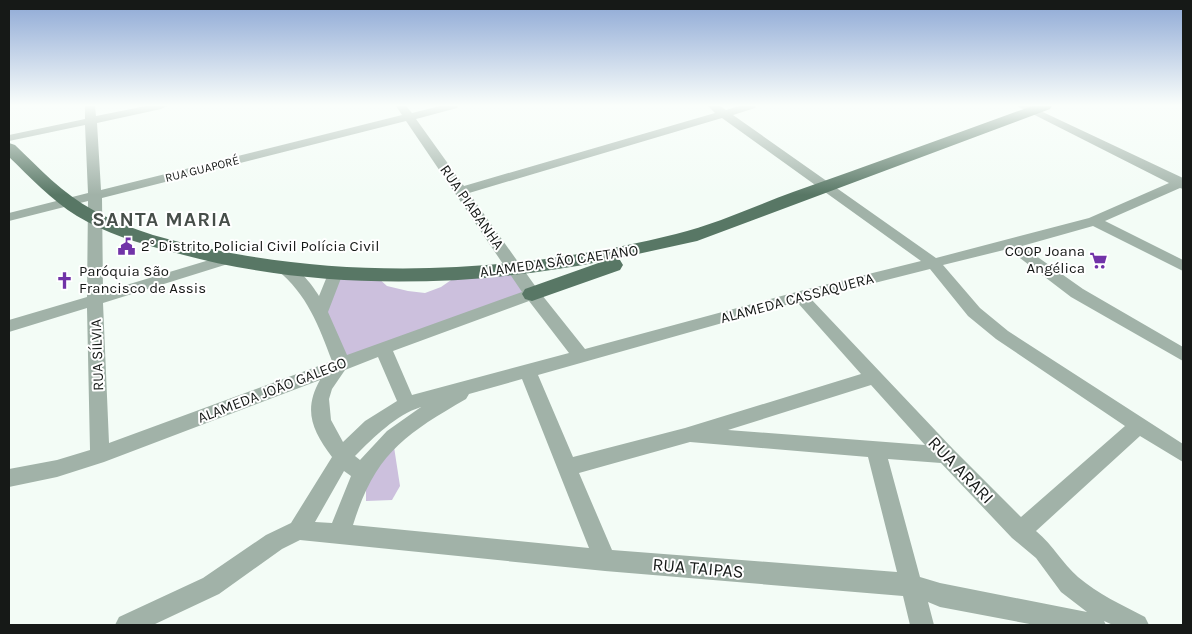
<svg xmlns="http://www.w3.org/2000/svg" width="1192" height="634" font-family="Karla,sans-serif">
  <style>
    .green { fill: #ccc0dd }
    .lines { fill: none; stroke-linecap: round; stroke-linejoin: round }
    .minor { fill: #a1b2a8; fill-rule: evenodd }
    .major { fill: #587765; fill-rule: evenodd }
    .labels { text-anchor: middle; dominant-baseline: central; stroke-width: 4; stroke-linejoin: round; paint-order: stroke }
    .far-street-label { font-size: 12px; fill: #161917; stroke: #fff }
    .street-label { font-size: 15px; fill: #161917; stroke: #fff }
    .poi-label { font-size: 15px; fill: #161917; stroke: #fff; text-anchor: start }
    .near-street-label { font-size: 18px; fill: #161917; stroke: #fff }
    .district-label { font-size: 20px; font-weight: bold; letter-spacing: 1px; fill: #464e49; stroke: #fff }
  </style>
  <rect width="100%" height="100%" fill="#f3fcf6"/>
  <g class="green">
    <polygon points="514,273 527,293 344,357 324,312 337,275 377,277 387,286 408,291 425,293 441,287 457,276"/>
    <polygon points="394,447 400,486 392,500 366,501 366,473"/>
  </g>
  <g class="lines">
    <path class="minor" d="M 85,106 L 95,106 L 96,116 L 146,106 L 167,106 L 161,109 L 97,123 L 101,190 L 402,115 L 396,106 L 406,106 L 412,113 L 440,106 L 458,106 L 457,108 L 416,119 L 464,186 L 715,113 L 708,106 L 720,106 L 726,110 L 739,106 L 756,106 L 755,108 L 733,115 L 936,258 L 1089,218 L 1169,183 L 1017,106 L 1030,106 L 1183,178 L 1183,189 L 1180,188 L 1105,221 L 1183,260 L 1183,271 L 1093,226 L 1022,246 L 1083,289 L 1183,347 L 1183,361 L 1071,297 L 1008,249 L 943,265 L 980,308 L 1008,331 L 1183,444 L 1183,462 L 1140,436 L 1036,531 C 1054,546 1062,563 1078,577 C 1098,594 1122,605 1145,617 L 1149,625 L 1113,625 L 1104,621 L 1106,625 L 1035,625 L 940,607 L 928,602 L 934,625 L 910,625 L 903,596 L 605,571 L 300,540 L 282,549 L 219,594 L 153,625 L 115,625 L 119,617 L 203,578 L 266,535 L 291,523 L 332,457 C 312,430 303,410 320,380 L 104,462 L 57,477 L 9,487 L 9,469 L 57,460 L 90,450 L 87,308 L 9,332 L 9,320 L 87,297 L 88,201 L 9,221 L 9,213 L 88,193 L 85,125 L 9,141 L 9,135 L 85,119 ZM 722,118 L 921,261 L 800,291 L 585,349 L 538,290 L 469,193 ZM 406,121 L 522,292 L 347,355 L 328,312 L 343,273 L 340,269 L 330,269 L 319,296 C 311,283 293,259 277,264 L 274,267 L 277,270 C 307,294 319,326 332,361 L 109,443 L 103,303 L 231,263 L 233,260 L 226,255 L 103,292 L 102,198 ZM 930,269 L 968,316 L 996,339 L 1125,426 L 1021,517 L 953,449 L 811,299 ZM 529,301 L 569,353 L 412,395 L 393,351 ZM 797,302 L 861,374 L 685,428 L 573,457 L 538,375 ZM 378,357 L 397,401 L 365,421 L 343,442 L 331,420 L 329,399 L 332,389 L 345,370 ZM 522,379 L 589,548 L 353,525 C 375,454 404,435 466,399 L 469,394 ZM 871,385 L 925,445 L 728,430 ZM 421,407 L 387,431 L 360,460 L 355,456 C 374,437 396,415 421,407 ZM 690,442 L 868,457 L 897,572 L 612,550 L 579,473 ZM 888,459 L 941,463 L 1012,538 L 1036,558 L 1061,592 L 1087,612 L 940,583 L 920,577 ZM 344,471 L 351,476 L 332,523 L 315,522 Z"/>
    <path class="major" d="M 1032,106 L 1052,106 L 1050,109 L 697,241 L 615,259 L 620,260 L 623,265 L 620,270 L 532,301 L 525,299 L 522,294 L 525,289 L 604,261 C 461,289 309,291 169,251 C 138,243 105,233 77,216 C 51,200 30,177 9,157 L 9,143 L 15,145 C 39,168 63,194 93,210 C 131,231 174,242 216,250 C 366,281 528,271 676,234 C 716,224 755,206 793,192 C 873,164 952,135 1032,106 Z"/>
  </g>
  <linearGradient id="sky" x2="0" y2="1"><stop stop-color="#8da8d5"/><stop offset="0.54" stop-color="#fafefb"/><stop offset="1" stop-color="#fafefb" stop-opacity="0"/></linearGradient>
  <rect width="1192" height="195" fill="url(#sky)"/>
  <defs>
    <symbol id="civic-bare" viewBox="-9 -9 18 18"><path d="M-.6-6.5H3V-4.5H.6V-3L4-1V1h2V6H-6V1h2V-1L-.6-3ZM-1.2 2.5V6h2.4V2.5Z" fill="#7133a8" stroke="#fff" stroke-width="2.5" paint-order="stroke"/></symbol>
    <symbol id="supermarket-bare" viewBox="-9 -9 18 18"><path d="M-6-5.5h2.5l.6 2H6L4.5 2H-2.5L-4.4-4H-6ZM-1.5 3.2a1.3 1.3 0 1 0 .1 0ZM3 3.2a1.3 1.3 0 1 0 .1 0Z" fill="#7133a8" stroke="#fff" stroke-width="2.5" paint-order="stroke"/></symbol>
    <symbol id="church-bare" viewBox="-9 -9 18 18"><path d="M-1.2-6h2.4v3.5h3.3v2.4h-3.3V6h-2.4V-.1h-3.3v-2.4h3.3Z" fill="#7133a8" stroke="#fff" stroke-width="2.5" paint-order="stroke"/></symbol>
  </defs>
  <g fill-rule="evenodd">
    <use href="#civic-bare" x="114" y="234" width="25" height="25"/>
    <use href="#supermarket-bare" x="1086" y="248" width="25" height="25"/>
    <use href="#church-bare" x="52" y="268" width="25" height="25"/>
  </g>
  <g class="labels">
    <g class="far-street-label">
      <text transform="translate(202 169) rotate(-14)">RUA GUAPORÉ</text>
    </g>
    <g class="street-label">
      <text transform="translate(472 207) rotate(55)">RUA PIABANHA</text>
      <text transform="translate(559 261) rotate(-8)">ALAMEDA SÃO CAETANO</text>
      <text transform="translate(797 298) rotate(-15)">ALAMEDA CASSAQUERA</text>
      <text transform="translate(97 355) rotate(-92)">RUA SÍLVIA</text>
      <text transform="translate(272 390) rotate(-21)">ALAMEDA JOÃO GALEGO</text>
    </g>
    <g class="poi-label">
      <text x="141" y="246">2° Distrito Policial Civil Polícia Civil</text>
      <text x="1085" y="251" text-anchor="end">COOP Joana<tspan x="1085" dy="17">Angélica</tspan></text>
      <text x="79" y="271">Paróquia São<tspan x="79" dy="17">Francisco de Assis</tspan></text>
    </g>
    <g class="near-street-label">
      <text transform="translate(961 470) rotate(46)">RUA ARARI</text>
      <text transform="translate(698 568) rotate(5)">RUA TAIPAS</text>
    </g>
    <g class="district-label">
      <text x="162" y="219">SANTA MARIA</text>
    </g>
  </g>
  <rect width="1192" height="634" fill="none" stroke="#161917" stroke-width="20"/>
</svg>
